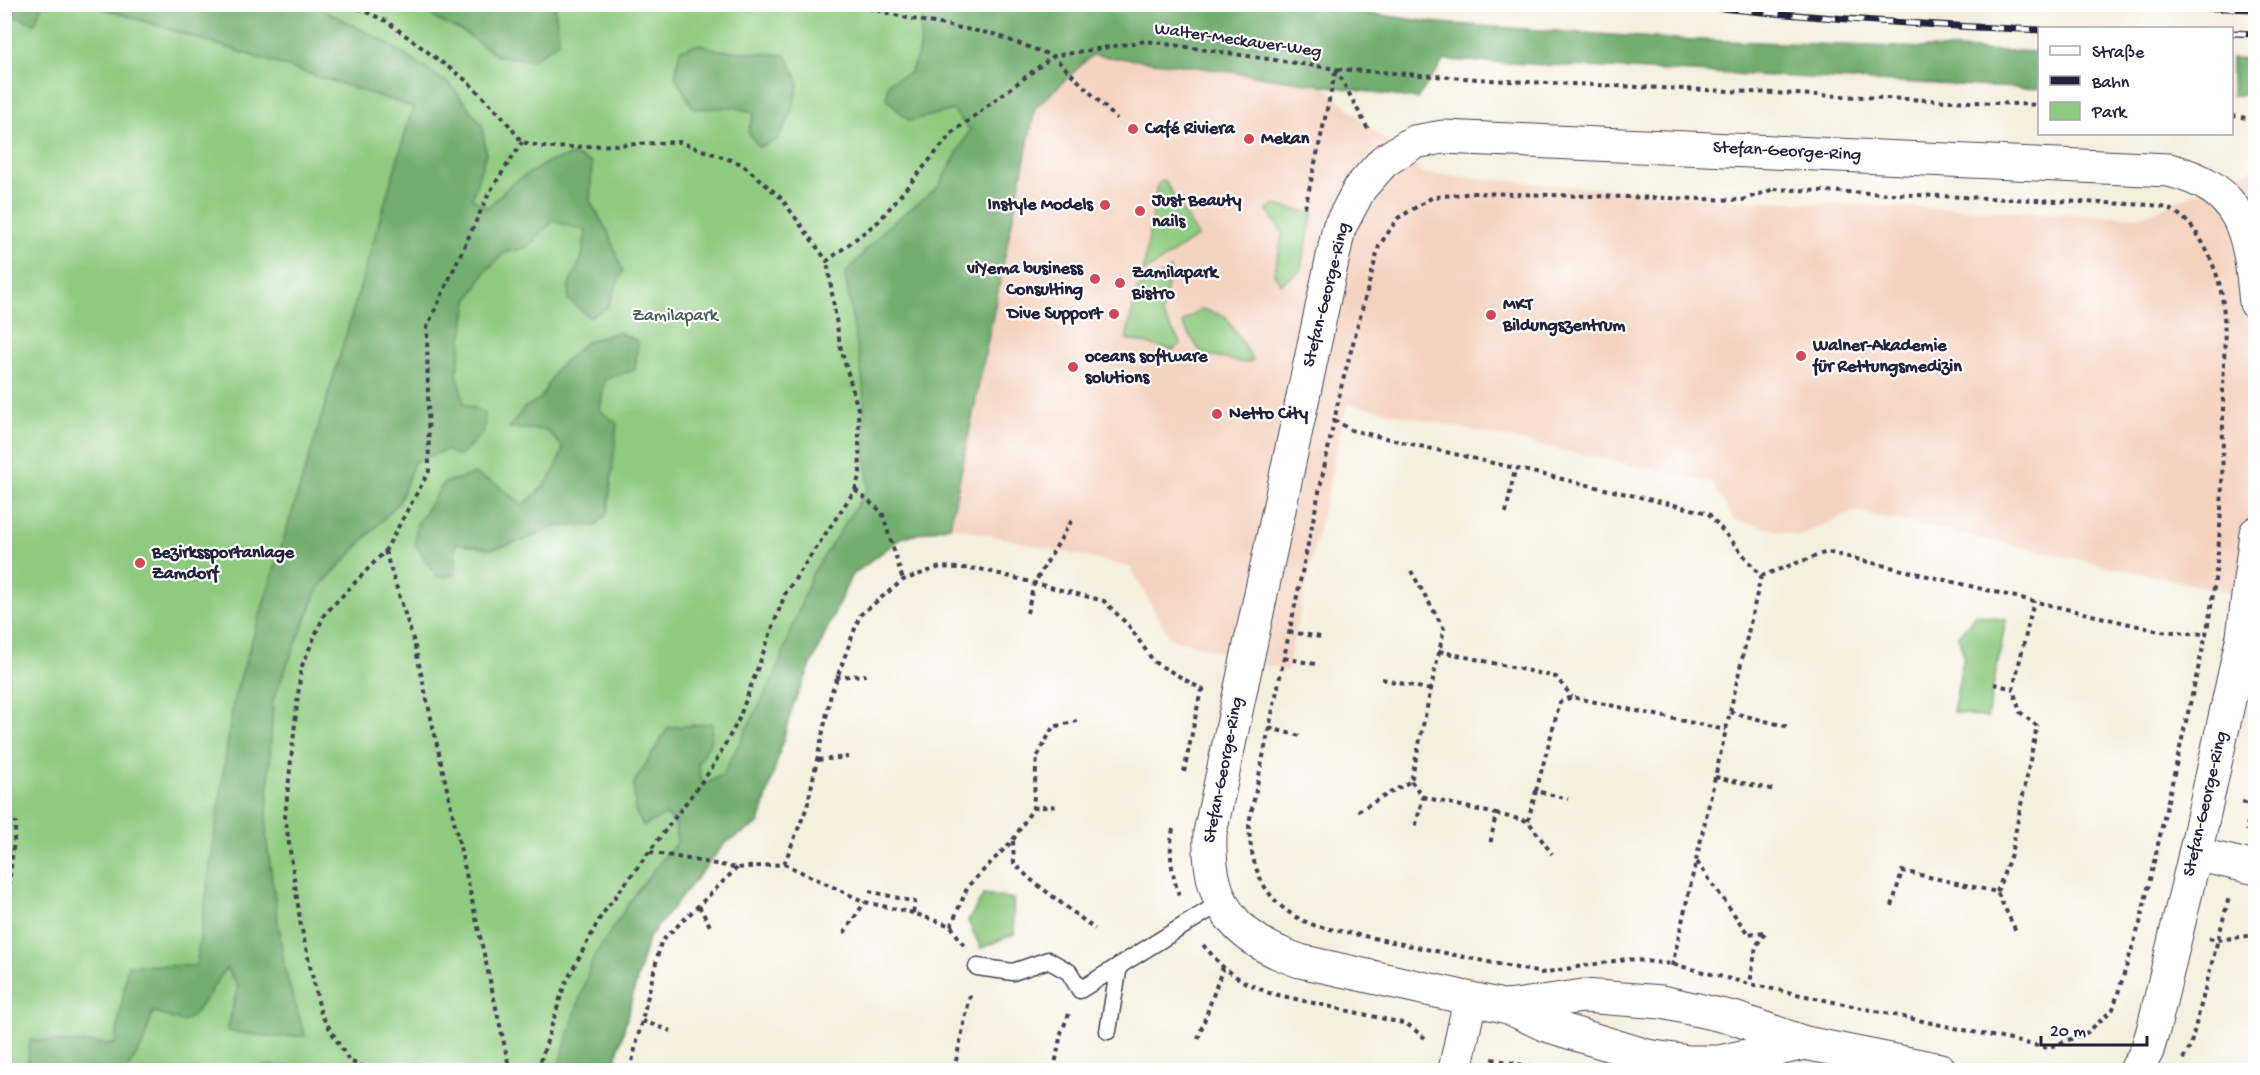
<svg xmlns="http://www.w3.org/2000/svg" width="2260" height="1075" font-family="'Gochi Hand',sans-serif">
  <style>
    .built { fill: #f4d3c0 }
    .green { fill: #8eca7f; stroke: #58765d; stroke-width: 1.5 }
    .forest { fill: #72ae6e; stroke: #4a6854; stroke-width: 1.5 }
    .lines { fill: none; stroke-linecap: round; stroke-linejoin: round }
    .lane-casing { stroke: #424153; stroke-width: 19 }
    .street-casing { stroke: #424153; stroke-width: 35 }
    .path { stroke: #424153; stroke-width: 4; stroke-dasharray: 4.5 4.5; stroke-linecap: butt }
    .lane { stroke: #fff; stroke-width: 16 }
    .street { stroke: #fff; stroke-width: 33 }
    .rail-casing { stroke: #22223b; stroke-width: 7 }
    .rail { stroke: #fff; stroke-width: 4.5; stroke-dasharray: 14; stroke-linecap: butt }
    .poi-dot { fill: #d1495b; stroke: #fff; stroke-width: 2 }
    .labels { text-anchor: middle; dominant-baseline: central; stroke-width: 4.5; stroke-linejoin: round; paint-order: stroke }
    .street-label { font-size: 18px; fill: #22223b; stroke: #fff }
    .poi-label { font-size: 18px; font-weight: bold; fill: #22223b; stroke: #fff; text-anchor: start }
    .park-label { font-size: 18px; fill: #485d53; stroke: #fff }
  </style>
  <rect width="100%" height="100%" fill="#fff"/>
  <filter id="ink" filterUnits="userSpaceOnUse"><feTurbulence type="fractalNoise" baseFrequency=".0167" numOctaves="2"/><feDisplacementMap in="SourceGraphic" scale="12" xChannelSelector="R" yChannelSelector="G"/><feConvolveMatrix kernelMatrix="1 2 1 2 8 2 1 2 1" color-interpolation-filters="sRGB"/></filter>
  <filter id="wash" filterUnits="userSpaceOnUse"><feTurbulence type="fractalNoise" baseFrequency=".008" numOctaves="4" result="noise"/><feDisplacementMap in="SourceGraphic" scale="24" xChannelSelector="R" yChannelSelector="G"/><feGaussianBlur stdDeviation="1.35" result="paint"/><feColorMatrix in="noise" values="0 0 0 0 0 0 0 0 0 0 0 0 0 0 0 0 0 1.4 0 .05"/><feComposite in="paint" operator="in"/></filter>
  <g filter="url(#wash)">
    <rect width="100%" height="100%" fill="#f5efde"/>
    <polygon class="built" points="1092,55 1190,66 1323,86 1422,173 1717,199 2140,217 2255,168 2255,598 1854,511 1799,536 1734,520 1712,483 1347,403 1287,671 1170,638 1130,567 950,526 1035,108"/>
    <g class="green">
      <polygon points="4,5 1098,5 1092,55 1035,108 950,526 901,538 851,576 793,705 759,823 725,843 648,938 613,1070 5,1070"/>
      <polygon points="1164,180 1198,236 1143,273 1157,185"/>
      <polygon points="1274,205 1313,213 1300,271 1281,284 1274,274 1283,233 1267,210"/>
      <polygon points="1171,269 1162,314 1181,344 1173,350 1126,339 1137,289"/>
      <polygon points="1201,309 1225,316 1253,360 1246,363 1202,354 1182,323"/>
      <polygon points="1976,614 2006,620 1987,718 1953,712 1964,655 1958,636"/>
      <polygon points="984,894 1013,899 1014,934 981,948 968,921"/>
    </g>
    <g class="forest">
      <polygon points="1300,4 1438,23 1669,39 2039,52 2039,89 1444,60 1417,99 1190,66 1092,55 1035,108 950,526 901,538 851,576 793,705 759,823 725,843 648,938 613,1070 557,1070 593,958 639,888 677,842 675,823 666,815 643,826 635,810 634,783 668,728 712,723 711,740 698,764 703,786 723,774 774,677 812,574 868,488 863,383 845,274 886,228 938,187 970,130 953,110 909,121 886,98 889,82 910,73 920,49 922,12 889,5"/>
      <polygon points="4,5 5,4 42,5 35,23 5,14"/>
      <polygon points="93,5 311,4 318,7 382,40 451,85 482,125 486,154 472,198 487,208 511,184 548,162 573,155 592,163 590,201 608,232 623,271 607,308 589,317 568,299 569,285 582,257 586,231 553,221 528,247 504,253 485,272 468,301 457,373 464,404 485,413 484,431 460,456 446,450 414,462 400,501 318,589 273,700 266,835 285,971 305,1036 274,1037 227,1031 238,986 226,968 195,1014 183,1022 153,1012 143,1044 127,1070 27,1070 30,1040 115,1044 128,965 196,966 234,698 318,429 413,107"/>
      <polygon points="428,5 555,5 559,42 532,60 497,56 465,33 435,19"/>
      <polygon points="699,44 719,50 786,55 799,82 791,115 777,140 759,147 748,132 754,113 734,107 694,109 675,77 680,50"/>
      <polygon points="2232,58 2255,59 2255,95 2232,95"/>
      <path d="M 618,332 L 638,341 L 635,370 L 605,379 L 600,410 L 617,424 L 608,512 L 596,526 L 555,526 L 522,541 L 491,549 L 456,543 L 456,575 L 437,577 L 415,544 L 417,524 L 444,483 L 474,474 L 496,484 L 523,505 C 545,488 555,475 563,448 L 547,430 L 509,428 L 524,408 L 541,398 L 556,369 L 586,342 Z"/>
      <polygon points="272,1065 310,1070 238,1070"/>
    </g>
  </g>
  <g filter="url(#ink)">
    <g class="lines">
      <defs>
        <g id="lane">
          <polyline points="977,967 1013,972 1048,960 1069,972 1080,990 1220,903"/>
          <polyline points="1108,1031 1119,966"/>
        </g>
        <g id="street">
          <polyline points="2195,854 2256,868"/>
          <polyline points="1508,1007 1583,996 1662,1002 1734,1018 1805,1043 1940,1070"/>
          <path d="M 1805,1043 L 1719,1062 L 1689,1062 L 1647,1056 L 1546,1025 L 1508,1007 L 1300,961 C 1234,939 1207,903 1210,833 L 1339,228 L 1360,188 L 1384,161 L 1414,142 L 1443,137 L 2169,170 C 2245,189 2249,233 2256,303"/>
          <polyline points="1455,1070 1470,1000"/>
          <polyline points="2136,1070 2147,1051 2154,1027 2195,854 2243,636 2256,533"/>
        </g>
      </defs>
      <use href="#lane" class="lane-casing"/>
      <use href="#street" class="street-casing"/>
      <g class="path">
        <polyline points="350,4 386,21 467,81 501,115 522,142 549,148 679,142 742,164 781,198 827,261 879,221 952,133 1053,56 1146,41 1336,69 1369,131"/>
        <polyline points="851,4 907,18 993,34 1053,56 1117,119"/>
        <polyline points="2232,116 2256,119"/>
        <path d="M 1774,189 L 2152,205 C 2157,206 2164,207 2169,209 C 2195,220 2210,254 2218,279 C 2228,313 2224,353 2223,388 C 2223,470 2223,553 2206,634 L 2140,923 L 2113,1009 L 2088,1032 L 2048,1048 L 1750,984 L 1672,964 L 1626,959 L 1541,973 L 1316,926 C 1268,909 1250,873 1249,823 L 1341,388 L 1379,246 L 1398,218 L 1433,197 L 1475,193 L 1742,200 Z"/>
        <polyline points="1305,208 1336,69 1506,81 2040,105"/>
        <polyline points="1334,420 1351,430 1708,513 1761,576 1672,966"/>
        <polyline points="855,490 882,512 903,580"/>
        <polyline points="1506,513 1515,469"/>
        <polyline points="385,551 414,642 510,1070"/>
        <polyline points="1761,576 1827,552 2159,631 2205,634"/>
        <polyline points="1027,613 1034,584 1072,520"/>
        <polyline points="1289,632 1321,637"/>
        <polyline points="1439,651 1556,677 1572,697"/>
        <polyline points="1284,658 1315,664"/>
        <polyline points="836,677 866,675"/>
        <polyline points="1382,679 1431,690"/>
        <polyline points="1994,684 2013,689"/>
        <polyline points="1730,712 1789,727"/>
        <polyline points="1269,728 1300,736"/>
        <polyline points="818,760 848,757"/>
        <polyline points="1184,772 1201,690"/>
        <polyline points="1715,777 1775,790"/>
        <polyline points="1411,781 1423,797 1415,828"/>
        <polyline points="1536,791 1560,702 1572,697 1726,730"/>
        <polyline points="2256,791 2252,805 2256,808"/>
        <polyline points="1423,797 1496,814 1490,845"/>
        <polyline points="2242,802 2252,805 2246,831"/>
        <polyline points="1033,808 1058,806"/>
        <polyline points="1358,811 1411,781 1444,629 1411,571"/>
        <polyline points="1496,814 1528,821 1552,854"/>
        <polyline points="1528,821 1536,791 1568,799"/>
        <path d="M 1173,829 C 1168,853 1172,876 1180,898"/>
        <polyline points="1013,841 1014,863 1030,879 1095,929"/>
        <polyline points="650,852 737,868 784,864 865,902 913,913 951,926 964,946"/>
        <polyline points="1697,862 1748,934 1766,932 1756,946 1750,984"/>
        <polyline points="784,864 807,807 831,694 860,615 903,580 940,567 980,569 1104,601 1129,626 1154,662 1205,691"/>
        <polyline points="869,891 915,902 913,913"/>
        <polyline points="1997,892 2011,854 2037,726 2020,712 2013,689 2034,601"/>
        <polyline points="699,906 710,926"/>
        <polyline points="1892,906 1902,871 1997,892 2017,933"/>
        <polyline points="951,926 968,886 1013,840 1033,808 1037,757 1053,727 1077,721"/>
        <polyline points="4,931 16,821"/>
        <polyline points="844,933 865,902"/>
        <polyline points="2209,938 2218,940 2256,935"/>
        <polyline points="1203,945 1223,967 1242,981 1269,993 1407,1024 1425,1038"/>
        <polyline points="642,1021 671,1031"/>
        <polyline points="1198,1039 1223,967"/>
        <polyline points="1492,1059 1550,1070"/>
        <polyline points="2183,1059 2190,1047 2229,897"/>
        <polyline points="373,1070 349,1061 321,1014 301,926 285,816 301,668 324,615 385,551 429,471 427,327 489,193 522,142"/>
        <polyline points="538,1070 564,986 601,916 712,768 738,721 785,594 855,490 860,473 858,409 840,345 827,261"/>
        <polyline points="630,1070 661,942 737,868"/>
        <polyline points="954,1070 971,991"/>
        <polyline points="1054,1070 1061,1033 1069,1014"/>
      </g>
      <use href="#lane" class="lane"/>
      <use href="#street" class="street"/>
      <defs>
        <g id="rail">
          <path d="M 1682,4 C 1801,17 1920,25 2040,30"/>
          <polyline points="2082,4 2256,9"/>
          <polyline points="2232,33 2256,34"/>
        </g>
      </defs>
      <use href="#rail" class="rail-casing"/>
      <use href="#rail" class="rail"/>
    </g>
  </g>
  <g class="poi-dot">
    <circle cx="1133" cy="129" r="6"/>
    <circle cx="1249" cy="139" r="6"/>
    <circle cx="1105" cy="205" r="6"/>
    <circle cx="1140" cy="211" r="6"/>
    <circle cx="1095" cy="279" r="6"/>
    <circle cx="1120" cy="283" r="6"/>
    <circle cx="1114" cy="314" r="6"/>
    <circle cx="1491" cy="315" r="6"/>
    <circle cx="1801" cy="356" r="6"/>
    <circle cx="1073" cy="367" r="6"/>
    <circle cx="1217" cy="414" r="6"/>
    <circle cx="140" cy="563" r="6"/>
  </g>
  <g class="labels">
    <g class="street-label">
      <text transform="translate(1238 41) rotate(8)">Walter-Meckauer-Weg</text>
      <text transform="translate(1787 152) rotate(3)">Stefan-George-Ring</text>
      <text transform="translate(1327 295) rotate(-76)">Stefan-George-Ring</text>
      <text transform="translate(1224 770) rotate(-79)">Stefan-George-Ring</text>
      <text transform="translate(2206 804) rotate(-77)">Stefan-George-Ring</text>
    </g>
    <g class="poi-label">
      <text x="1145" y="129">Café Riviera</text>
      <text x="1261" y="139">Mekan</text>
      <text x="1152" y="201">Just Beauty<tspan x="1152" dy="21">nails</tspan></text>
      <text x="1093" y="205" text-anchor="end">Instyle Models</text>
      <text x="1083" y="269" text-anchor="end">viYema business<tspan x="1083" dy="21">Consulting</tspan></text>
      <text x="1132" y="273">Zamilapark<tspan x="1132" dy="21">Bistro</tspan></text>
      <text x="1503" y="305">MKT<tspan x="1503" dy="21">Bildungszentrum</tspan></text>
      <text x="1102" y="314" text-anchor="end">Dive Support</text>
      <text x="1813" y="346">Walner-Akademie<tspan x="1813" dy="21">für Rettungsmedizin</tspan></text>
      <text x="1085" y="357">oceans software<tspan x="1085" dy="21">solutions</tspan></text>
      <text x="1229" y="414">Netto City</text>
      <text x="152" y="553">Bezirkssportanlage<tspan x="152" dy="21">Zamdorf</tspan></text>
    </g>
    <g class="park-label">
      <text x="675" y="316">Zamilapark</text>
    </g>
  </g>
  <rect width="2260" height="1075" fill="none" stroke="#fff" stroke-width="24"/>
  <rect x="2038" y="27" width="195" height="108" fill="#ffffff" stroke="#a7a7b1" stroke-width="1.5"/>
  <rect x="2050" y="46" width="30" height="9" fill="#ffffff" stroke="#a7a7b1" stroke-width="1.5"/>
  <text x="2092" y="57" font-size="18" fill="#22223b">Straße</text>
  <rect x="2050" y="76" width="30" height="9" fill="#22223b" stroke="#a7a7b1" stroke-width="1.5"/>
  <text x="2092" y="87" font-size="18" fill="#22223b">Bahn</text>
  <rect x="2050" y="102" width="30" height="18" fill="#8eca7f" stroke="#a7a7b1" stroke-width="1.5"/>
  <text x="2092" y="117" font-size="18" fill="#22223b">Park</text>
  <path d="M2041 1036v9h106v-9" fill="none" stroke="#22223b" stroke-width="3"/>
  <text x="2050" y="1036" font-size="18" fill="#22223b" stroke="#ffffff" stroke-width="4.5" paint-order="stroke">20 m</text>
</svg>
